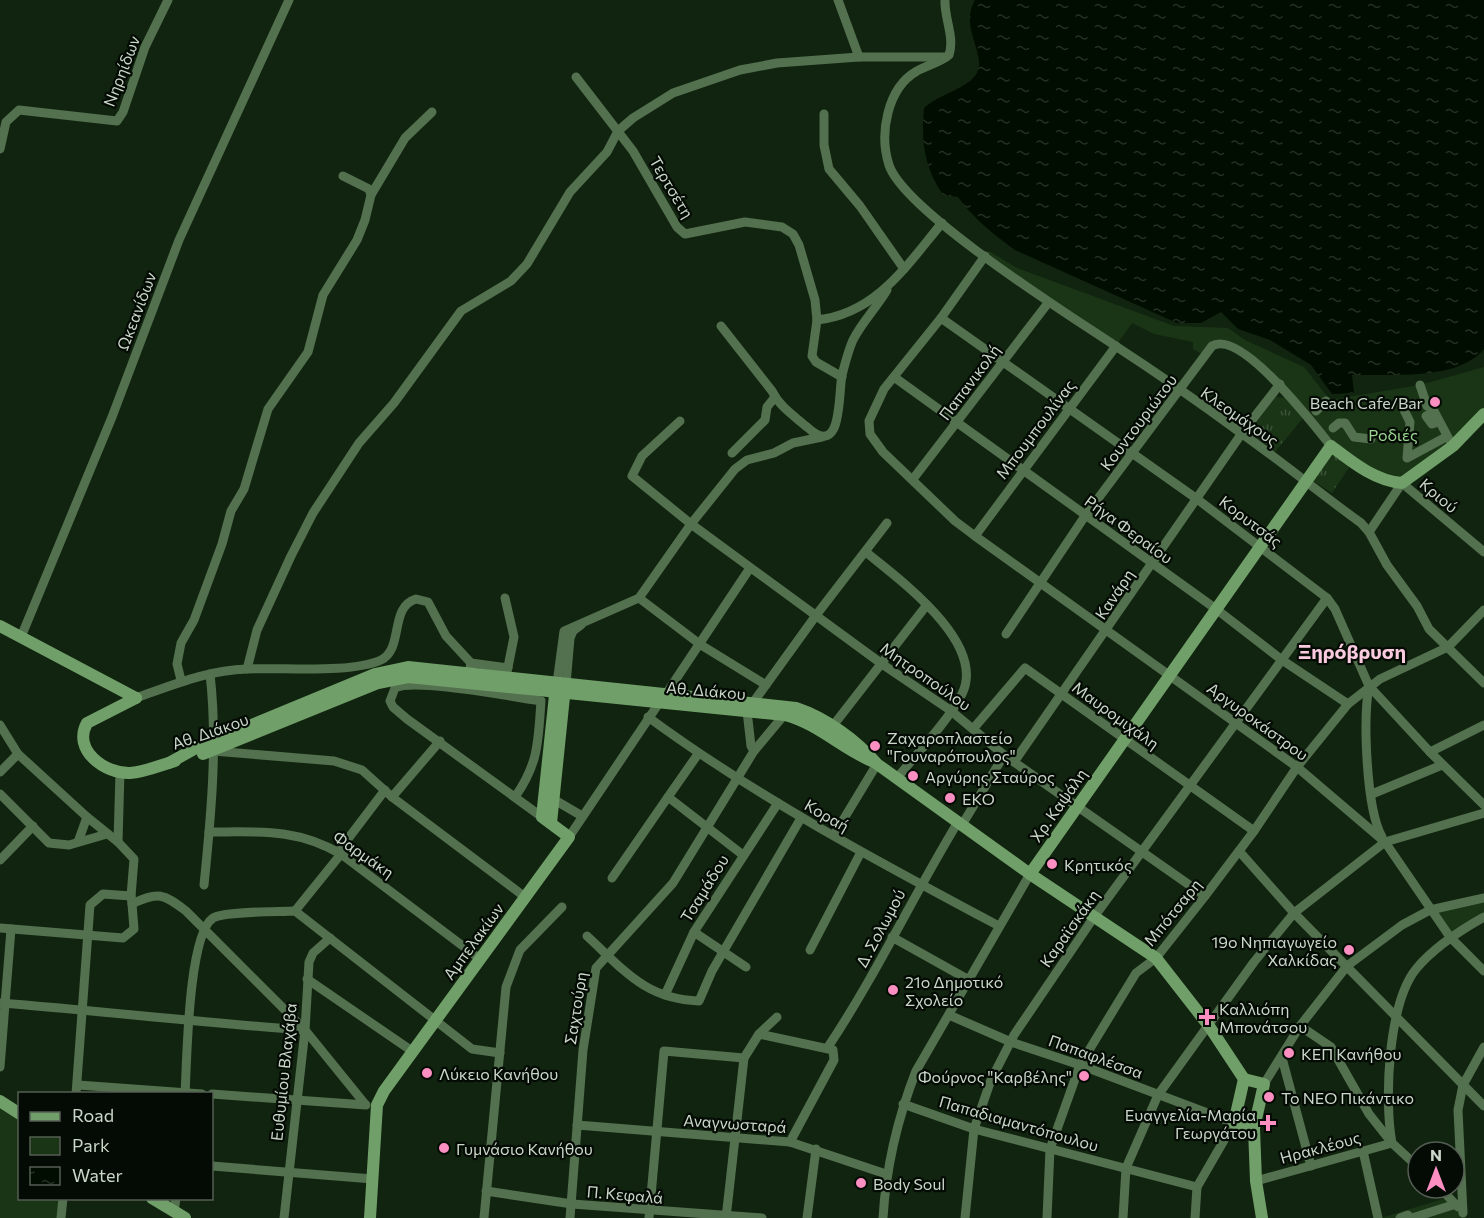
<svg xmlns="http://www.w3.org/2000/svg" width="1484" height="1218" font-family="Commissioner,sans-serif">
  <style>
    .grass { fill: url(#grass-tufts) }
    .green { fill: #1a3516 }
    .water { fill: url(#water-ripples) }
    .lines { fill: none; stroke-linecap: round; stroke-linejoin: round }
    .street { stroke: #53704f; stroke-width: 9 }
    .secondary { stroke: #709f69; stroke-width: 12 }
    .poi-dot { fill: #fc8fc2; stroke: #040b04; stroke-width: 2 }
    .labels { text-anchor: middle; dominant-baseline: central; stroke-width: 4.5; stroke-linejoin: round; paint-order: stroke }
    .street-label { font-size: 16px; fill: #cbd7c9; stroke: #040b04 }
    .poi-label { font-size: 16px; fill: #cbd7c9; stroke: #040b04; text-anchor: start }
    .park-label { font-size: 16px; fill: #9cd593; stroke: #040b04 }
    .quarter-label { font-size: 20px; font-weight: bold; fill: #facadf; stroke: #040b04 }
  </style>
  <defs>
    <pattern id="grass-tufts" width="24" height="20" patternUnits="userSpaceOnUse" patternTransform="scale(1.5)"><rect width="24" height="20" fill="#1a3516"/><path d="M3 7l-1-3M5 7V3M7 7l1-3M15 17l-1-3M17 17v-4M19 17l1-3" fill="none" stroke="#3a5237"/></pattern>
    <pattern id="water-ripples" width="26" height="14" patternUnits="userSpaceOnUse" patternTransform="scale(1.5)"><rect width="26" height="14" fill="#000d00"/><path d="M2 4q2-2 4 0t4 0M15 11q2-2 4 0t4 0" fill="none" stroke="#243024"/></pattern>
  </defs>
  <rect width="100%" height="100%" fill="#11240f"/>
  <g class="grass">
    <polygon points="1276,397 1285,398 1303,418 1274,453 1248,434"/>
    <polygon points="1333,453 1350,466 1332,493 1312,480"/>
  </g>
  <g class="green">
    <polygon points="989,251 1017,268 1174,326 1228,328 1245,340 1304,367 1330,400 1420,385 1484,367 1484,414 1402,483 1352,462 1284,388 1242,354 1218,343 1205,356 1193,349 1193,342 1154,334 1132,323 1116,346 985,256"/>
    <polygon points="1484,898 1484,917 1450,937 1430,910"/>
    <polygon points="0,1101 19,1114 20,1198 63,1199 61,1218 0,1218"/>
    <polygon points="1449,1197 1467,1218 1381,1218"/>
  </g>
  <path class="water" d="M 975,0 L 1484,0 L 1484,349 C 1458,381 1391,374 1352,375 L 1354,393 L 1332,394 L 1311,365 L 1270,340 L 1238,329 L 1221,312 L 1201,323 L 1177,323 L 1015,250 C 994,235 973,218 958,197 L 943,195 C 924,167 921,142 924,108 C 939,94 962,91 975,76 C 990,57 958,29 975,0 Z"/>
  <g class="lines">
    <g class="street">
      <polyline points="838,0 859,57"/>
      <path d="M 945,0 C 944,18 955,37 949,55 C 940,63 927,65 917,71 C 887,88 879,134 889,165 C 904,211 1069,315 1114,345 C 1157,373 1200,403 1241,433 C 1282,462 1321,494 1361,523 L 1369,532 L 1387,565 L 1417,606 L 1429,629 L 1484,683"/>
      <polyline points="576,77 633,151 677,227 685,234 745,222 782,227 793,234 799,245 815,300 817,320 812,356 816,362 842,377"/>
      <polyline points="824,114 824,145 829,169 860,206 904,269"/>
      <polyline points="0,149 6,122 19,110 117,121 123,112 145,47 168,0"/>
      <polyline points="371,195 405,138 432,112"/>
      <polyline points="941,318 1197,499 1327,598 1335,609 1369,686 1430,752 1484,805"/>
      <path d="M 817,320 C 876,314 907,265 942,223"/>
      <path d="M 721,326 L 772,391 C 780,407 793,415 807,427 C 843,460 838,395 842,375 C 845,364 848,351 853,340 C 862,322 877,307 887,290"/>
      <polyline points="1116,346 975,536 1297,767 1385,842 1450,937 1484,971"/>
      <polyline points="894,377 1216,609 1282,660 1348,704"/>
      <polyline points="1420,385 1427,406 1433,409 1450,441"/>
      <polyline points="1401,404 1410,422 1407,458 1446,437"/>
      <polyline points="1316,411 1326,401"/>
      <polyline points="1434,412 1426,416 1432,424 1438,422"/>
      <polyline points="680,421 642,456 632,476 691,524 882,664 950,710 1004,755 1205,896"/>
      <polyline points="1333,428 1339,423 1345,423 1354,437 1371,439"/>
      <polyline points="732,453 765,420 767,407 775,397"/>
      <polyline points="913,479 1048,303"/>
      <polyline points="1369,532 1402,483 1484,552"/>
      <polyline points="975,536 955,521 883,452 870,434 869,421 884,389 941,318 985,256"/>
      <path d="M 867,553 C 900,580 987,643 962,694 C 951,717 915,756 897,778"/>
      <polyline points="505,598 514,637 506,677"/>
      <polyline points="639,598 701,645 766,685"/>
      <path d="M 1006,634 L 1085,516 L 1212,346 C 1241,329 1314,425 1331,446"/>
      <polyline points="21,637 112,417 179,240 289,0"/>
      <polyline points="471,663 508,668"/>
      <polyline points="247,669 257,630 291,556 313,513 359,443 394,403 461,311 511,281 527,264 570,192 607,152 618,131 633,118 673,93 740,70 777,63 859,57 946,57"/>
      <polyline points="181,680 177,664 181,643 194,620 222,544 231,511 244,489 268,409 308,352 323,295 357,240 365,220 371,195 369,189 343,176"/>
      <polyline points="557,683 564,631 639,598 691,524 735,469 747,460 774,453 793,443 822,437"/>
      <polyline points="566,684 570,638 573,631 581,625"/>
      <path d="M 1369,686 C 1363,719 1366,808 1382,837"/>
      <polyline points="666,694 750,568"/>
      <path d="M 136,698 C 173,685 208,670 247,669 C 282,667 350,674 381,660 C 404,649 389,607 416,599 L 428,602 L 446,636 L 471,663 L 469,673"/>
      <path d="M 648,717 C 758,798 879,862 999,926"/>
      <path d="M 0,725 L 18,754 L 87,817 L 118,842 L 134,859 L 131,896 L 132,904 C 158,891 164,894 186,911 L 305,1030 L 365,1104"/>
      <polyline points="832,727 926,606"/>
      <polyline points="973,729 1025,668 1254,831"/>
      <polyline points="213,751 334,761 362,770 392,797 525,897"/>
      <polyline points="754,751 751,746 747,711 817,614 887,523"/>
      <polyline points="1430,752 1484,725"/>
      <polyline points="698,754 668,797 743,855"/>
      <polyline points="1014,762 1242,433 1280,384"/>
      <polyline points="0,772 18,754"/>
      <polyline points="0,794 49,843 69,845 107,834"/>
      <polyline points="1372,794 1442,765"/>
      <polyline points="392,797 440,741"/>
      <path d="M 515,797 C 539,763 538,741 541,701 C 513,697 415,678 395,688 L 390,701 L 393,707 L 407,719 L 542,817"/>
      <polyline points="553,799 582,816"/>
      <polyline points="962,825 1004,755"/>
      <path d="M 209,832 C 260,832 296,828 341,854 L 480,959"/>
      <polyline points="834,835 877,764"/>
      <polyline points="569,837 659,703"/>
      <polyline points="78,842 87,817"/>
      <polyline points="118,842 120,772"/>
      <polyline points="1239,851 1294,913 1484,1106"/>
      <polyline points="338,852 385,790"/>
      <polyline points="0,860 33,826"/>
      <polyline points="612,878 668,797"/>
      <path d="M 204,885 C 211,816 218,743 210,674"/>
      <polyline points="295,911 341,854"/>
      <polyline points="0,928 123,938 134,929 132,904"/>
      <polyline points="694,932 746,967"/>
      <path d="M 587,936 C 624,970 645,999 699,1001 L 712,971 L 801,818"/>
      <polyline points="892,937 969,980"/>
      <polyline points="810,950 861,852"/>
      <polyline points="307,979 412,1051"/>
      <polyline points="665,995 694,932 778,803"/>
      <path d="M 0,1003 C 102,1011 203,1023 305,1030"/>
      <polyline points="949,1015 1011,1042 1080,1065 1234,1123 1197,1187 1195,1218"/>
      <polyline points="1300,1026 1331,1047 1369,1114 1392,1143 1418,1167"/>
      <polyline points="759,1034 833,1050 834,1060 790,1142"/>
      <path d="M 828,1047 C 876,975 913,896 958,822"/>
      <polyline points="1282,1058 1311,1166"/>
      <polyline points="0,1067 11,929"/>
      <polyline points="1264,1084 1300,1026 1347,966 1402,925 1430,910 1484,898"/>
      <polyline points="78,1085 202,1094"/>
      <polyline points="76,1094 90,905 103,894 131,896"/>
      <path d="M 185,1094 C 187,1061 188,935 213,918 C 224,911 279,912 295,911 L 472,1049 L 500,1053"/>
      <polyline points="212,1094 366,1105"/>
      <polyline points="903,1104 974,1129 1197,1187"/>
      <polyline points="577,1125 790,1142 886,1174"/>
      <path d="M 1392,1143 C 1384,1101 1388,1004 1416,969 C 1434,947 1459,931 1484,917"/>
      <polyline points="1363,1151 1378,1218"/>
      <polyline points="212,1166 373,1179"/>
      <polyline points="1256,1181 1392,1143"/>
      <polyline points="1440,1188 1458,1207"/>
      <polyline points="486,1191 572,1204 762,1218"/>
      <polyline points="174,1212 176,1198"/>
      <polyline points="1463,1213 1458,1110 1463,1085 1484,1047"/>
      <polyline points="61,1218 63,1198"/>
      <polyline points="284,1218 305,1030 309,962 313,953 330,938"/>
      <polyline points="484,1218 506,987 520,950 562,907"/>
      <polyline points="570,1218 583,1050 596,968 673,883 754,751 784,715"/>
      <polyline points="649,1218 664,1051 744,1058"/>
      <polyline points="726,1218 744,1058 759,1034 777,1017"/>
      <polyline points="807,1218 816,1149"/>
      <path d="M 883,1218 C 886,1166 897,1120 916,1071 L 1030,874"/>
      <polyline points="965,1218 974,1129 991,1080 1014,1035 1094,917 1327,598"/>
      <polyline points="1047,1218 1050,1149 1080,1065 1136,973 1156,958 1205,896 1254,831 1297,767 1348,704 1380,679 1448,647 1484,610"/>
      <polyline points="1123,1218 1126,1168 1158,1095 1254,962 1294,913 1385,842 1484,813"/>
      <polyline points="1400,1218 1408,1215 1409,1218"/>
      <polyline points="1412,1218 1456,1204"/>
    </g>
    <g class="secondary">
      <polyline points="0,626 136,698"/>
      <path d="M 136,698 L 87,723 C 72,750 105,774 130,773 C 145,772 161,765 175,761"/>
      <path d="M 203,754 L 378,683 L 408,677 L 785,715 C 819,724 842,749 874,762"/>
      <path d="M 169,763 L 196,748 L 375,674 L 408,667 L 796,708 C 826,718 856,740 877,764 L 1030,874 L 1156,958 L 1209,1026 L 1244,1079"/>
      <polyline points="551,823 565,687"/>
      <path d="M 1030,874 L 1331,446 C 1352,462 1375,481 1402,483 L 1453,446 L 1484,414"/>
      <polygon points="1244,1079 1264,1084 1254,1128 1234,1123"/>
      <polyline points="0,1101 20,1114"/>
      <polyline points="1254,1128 1256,1181 1262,1218"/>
      <polyline points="152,1198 185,1218"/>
      <polyline points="370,1218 377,1105 384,1091 569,837 542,817 556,686"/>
    </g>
  </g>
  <g class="poi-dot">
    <circle cx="1435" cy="402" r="6"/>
    <circle cx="875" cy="746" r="6"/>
    <circle cx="913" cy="776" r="6"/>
    <circle cx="950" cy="798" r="6"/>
    <circle cx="1052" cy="864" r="6"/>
    <circle cx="1349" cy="950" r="6"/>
    <circle cx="893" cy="990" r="6"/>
    <path d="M1204 1008h6v6h6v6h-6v6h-6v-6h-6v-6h6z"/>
    <circle cx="1289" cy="1053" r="6"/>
    <circle cx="427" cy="1073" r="6"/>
    <circle cx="1084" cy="1076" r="6"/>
    <circle cx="1269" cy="1097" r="6"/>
    <path d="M1265 1114h6v6h6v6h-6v6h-6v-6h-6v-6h6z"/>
    <circle cx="444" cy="1148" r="6"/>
    <circle cx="861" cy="1183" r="6"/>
  </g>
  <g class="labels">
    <g class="street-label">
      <text transform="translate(121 71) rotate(-69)">Νηρηίδων</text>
      <text transform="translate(672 187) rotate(59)">Τερτσέτη</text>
      <text transform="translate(136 311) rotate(-69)">Ωκεανίδων</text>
      <text transform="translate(969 382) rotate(-53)">Παπανικολή</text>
      <text transform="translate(1240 416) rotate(35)">Κλεομάχους</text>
      <text transform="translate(1138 422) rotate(-53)">Κουντουριώτου</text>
      <text transform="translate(1035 429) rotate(-53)">Μπουμπουλίνας</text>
      <text transform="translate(1439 495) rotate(40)">Κριού</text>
      <text transform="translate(1251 521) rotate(37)">Κορυτσάς</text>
      <text transform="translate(1129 529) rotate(36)">Ρήγα Φεραίου</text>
      <text transform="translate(1114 594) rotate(-56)">Κανάρη</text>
      <text transform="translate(926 676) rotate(35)">Μητροπούλου</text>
      <text transform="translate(706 690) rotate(5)">Αθ. Διάκου</text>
      <text transform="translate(1116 715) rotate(36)">Μαυρομιχάλη</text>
      <text transform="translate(1258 721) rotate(36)">Αργυροκάστρου</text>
      <text transform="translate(210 731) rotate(-19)">Αθ. Διάκου</text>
      <text transform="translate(1058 805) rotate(-55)">Χρ. Καψάλη</text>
      <text transform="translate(827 815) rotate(30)">Κοραή</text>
      <text transform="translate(364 854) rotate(35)">Φαρμάκη</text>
      <text transform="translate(704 888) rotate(-58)">Τσαμάδου</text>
      <text transform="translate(1172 912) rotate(-51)">Μπότσαρη</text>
      <text transform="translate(880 928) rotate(-62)">Δ. Σολωμού</text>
      <text transform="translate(1069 928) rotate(-55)">Καραϊσκάκη</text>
      <text transform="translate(473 941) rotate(-54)">Αμπελακίων</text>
      <text transform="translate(575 1008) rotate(-81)">Σαχτούρη</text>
      <text transform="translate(1096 1056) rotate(20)">Παπαφλέσσα</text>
      <text transform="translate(283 1072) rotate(-84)">Ευθυμίου Βλαχάβα</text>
      <text transform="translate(735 1123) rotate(4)">Αναγνωσταρά</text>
      <text transform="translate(1019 1123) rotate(16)">Παπαδιαμαντόπουλου</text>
      <text transform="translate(1320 1147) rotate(-15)">Ηρακλέους</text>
      <text transform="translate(625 1194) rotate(5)">Π. Κεφαλά</text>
    </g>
    <g class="poi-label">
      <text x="1423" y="402" text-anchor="end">Beach Cafe/Bar</text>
      <text x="887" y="737">Ζαχαροπλαστείο<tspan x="887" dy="18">"Γουναρόπουλος"</tspan></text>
      <text x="925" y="776">Αργύρης Σταύρος</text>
      <text x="962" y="798">ΕΚΟ</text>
      <text x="1064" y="864">Κρητικός</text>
      <text x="1337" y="941" text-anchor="end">19ο Νηπιαγωγείο<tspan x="1337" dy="18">Χαλκίδας</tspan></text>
      <text x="905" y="981">21ο Δημοτικό<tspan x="905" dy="18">Σχολείο</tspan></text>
      <text x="1219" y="1008">Καλλιόπη<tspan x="1219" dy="18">Μπονάτσου</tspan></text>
      <text x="1301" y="1053">ΚΕΠ Κανήθου</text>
      <text x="439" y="1073">Λύκειο Κανήθου</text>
      <text x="1072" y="1076" text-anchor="end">Φούρνος "Καρβέλης"</text>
      <text x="1281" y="1097">Το ΝΕΟ Πικάντικο</text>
      <text x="1256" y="1114" text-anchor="end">Ευαγγελία-Μαρία<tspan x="1256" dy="18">Γεωργάτου</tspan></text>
      <text x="456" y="1148">Γυμνάσιο Κανήθου</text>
      <text x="873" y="1183">Body Soul</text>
    </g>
    <g class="park-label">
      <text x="1393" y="434">Ροδιές</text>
    </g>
    <g class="quarter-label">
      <text x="1352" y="651">Ξηρόβρυση</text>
    </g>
  </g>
  <rect x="18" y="1092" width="195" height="108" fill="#040b04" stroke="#545d53" stroke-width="1.5"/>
  <rect x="30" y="1112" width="30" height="9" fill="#709f69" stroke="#545d53" stroke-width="1.5"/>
  <text x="72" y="1122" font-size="18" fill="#cbd7c9">Road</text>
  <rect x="30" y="1137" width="30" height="18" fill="#1a3516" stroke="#545d53" stroke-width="1.5"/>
  <text x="72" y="1152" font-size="18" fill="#cbd7c9">Park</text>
  <rect x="30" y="1167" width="30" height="18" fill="url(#water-ripples)" stroke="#545d53" stroke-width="1.5"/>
  <text x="72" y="1182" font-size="18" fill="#cbd7c9">Water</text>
  <g transform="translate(1436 1170)"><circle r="28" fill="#040b04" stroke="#545d53" stroke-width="1.5"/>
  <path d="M0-4.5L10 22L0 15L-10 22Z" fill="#fc8fc2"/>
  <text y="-9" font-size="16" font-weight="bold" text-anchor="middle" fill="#cbd7c9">N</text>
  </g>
</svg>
